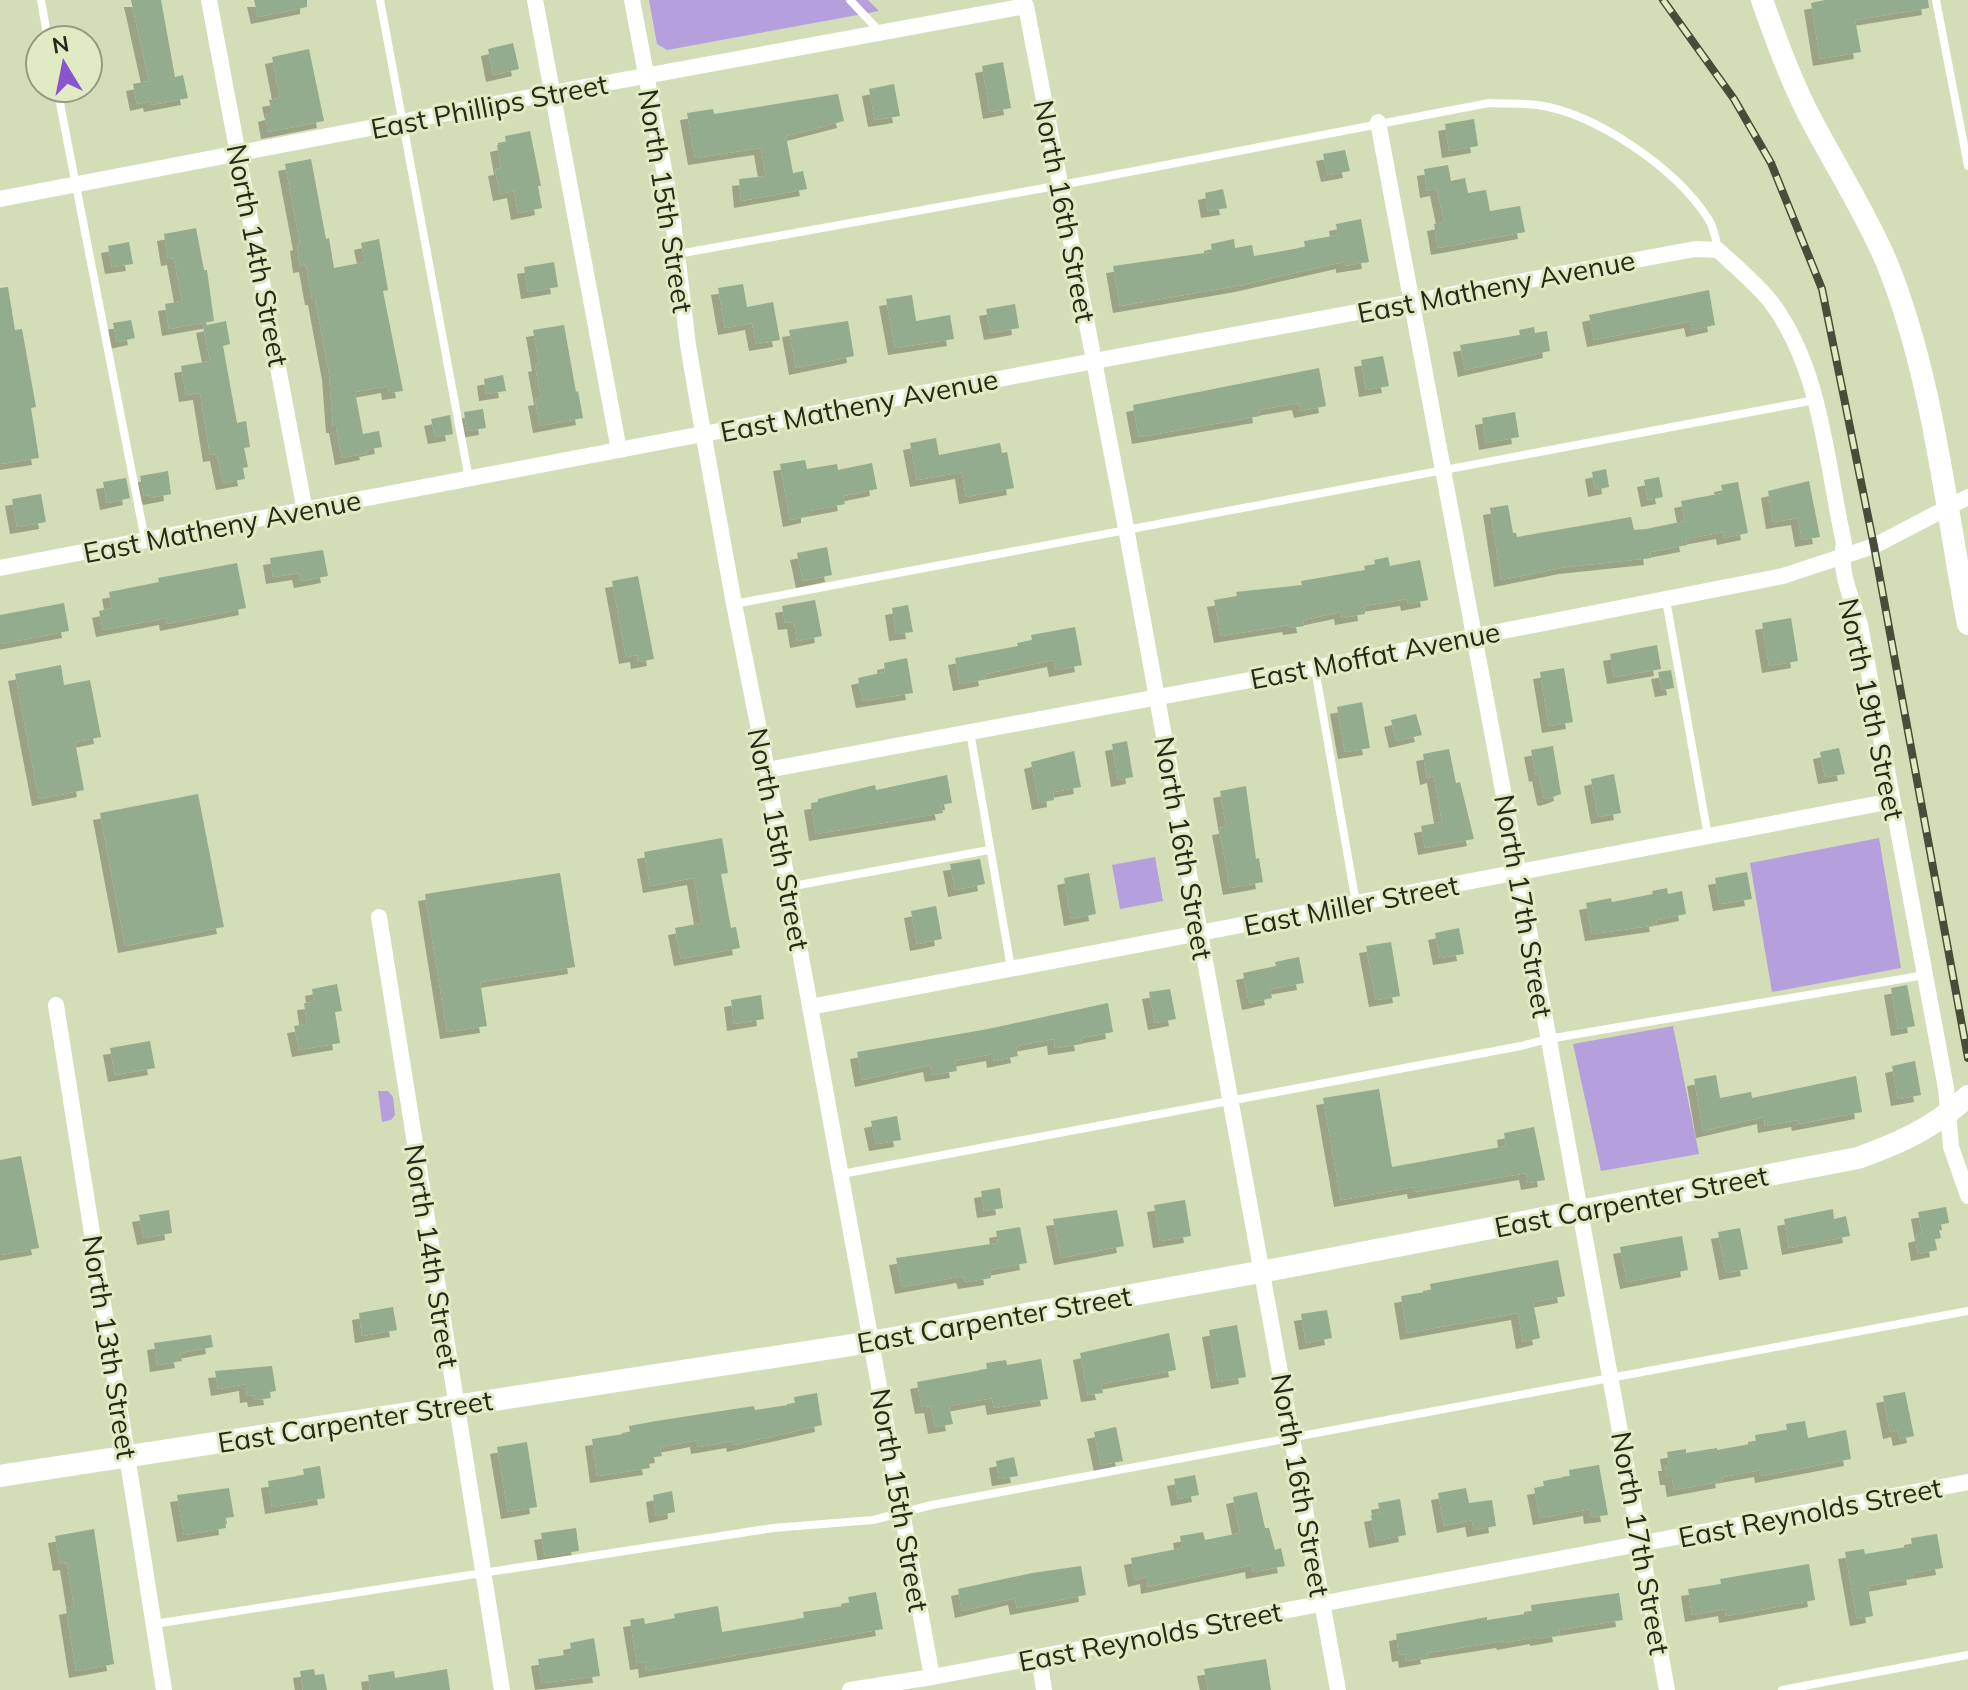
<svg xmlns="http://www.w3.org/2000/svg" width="1968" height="1690" font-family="Mulish,sans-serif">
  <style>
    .green { fill: #b5a0dd }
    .building { fill: #93ac8d; filter: url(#shadow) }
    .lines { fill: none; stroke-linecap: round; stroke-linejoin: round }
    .lane { stroke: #fff; stroke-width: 8 }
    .street { stroke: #fff; stroke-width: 16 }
    .secondary { stroke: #fff; stroke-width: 22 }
    .rail-casing { stroke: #484d39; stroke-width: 8 }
    .rail { stroke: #e0ebc4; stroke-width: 5; stroke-dasharray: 15; stroke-linecap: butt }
    .labels { text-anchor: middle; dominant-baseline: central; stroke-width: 6; stroke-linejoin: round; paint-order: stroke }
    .street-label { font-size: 28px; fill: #25291a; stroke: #e0ebc4 }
  </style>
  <defs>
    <filter id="shadow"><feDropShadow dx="-7" dy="7" stdDeviation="0" flood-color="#0004"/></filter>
  </defs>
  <rect width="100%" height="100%" fill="#d3ddb7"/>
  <g class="green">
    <polygon points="649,0 868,0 879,11 667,50 657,44"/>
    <polygon points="1879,838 1901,968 1772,992 1750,863"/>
    <polygon points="1155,857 1163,901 1120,909 1112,865"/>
    <polygon points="1673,1026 1699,1154 1601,1171 1573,1044"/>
    <polygon points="378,1091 388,1091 393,1097 395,1115 391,1120 382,1122"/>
  </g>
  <g class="building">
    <polygon points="131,0 161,0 175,77 183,75 188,98 151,105 150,101 137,104 133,84 149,81"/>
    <polygon points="254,0 307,0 307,7 258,17"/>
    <polygon points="1825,0 1928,0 1929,8 1855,20 1861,52 1820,59 1811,3"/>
    <polygon points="513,43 519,69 493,75 488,49"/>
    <polygon points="309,49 324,121 268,132 265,115 272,113 269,100 280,98 272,57"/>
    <polygon points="1003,62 1011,108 990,112 982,66"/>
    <polygon points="894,84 900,116 875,120 869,89"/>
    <polygon points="838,94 844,121 786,136 793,173 803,171 807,189 741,201 739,179 766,176 761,148 695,158 687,113 713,109 714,114"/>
    <polygon points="1474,119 1478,146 1449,151 1445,124"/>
    <polygon points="530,131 541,186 538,186 542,208 518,213 514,191 500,194 495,169 501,168 497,145 506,143 505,136"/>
    <polygon points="1345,150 1350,171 1328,175 1323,154"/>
    <polygon points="311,159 326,239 329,238 334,268 365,262 361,243 379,239 388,290 383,291 403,391 389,393 388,386 355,392 363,434 379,431 382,447 366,450 367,453 342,458 336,426 333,426 329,373 315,298 312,298 306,265 300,266 297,244 300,243 285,164"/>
    <polygon points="1448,165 1451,181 1465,178 1468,193 1486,190 1490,211 1520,206 1525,232 1438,248 1434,224 1444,222 1437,189 1427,191 1424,169"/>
    <polygon points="1223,189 1227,208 1208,211 1205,193"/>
    <polygon points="1361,219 1369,262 1343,266 1343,262 1242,285 1120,306 1113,266 1212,252 1211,244 1234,239 1235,248 1252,245 1254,256 1305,247 1304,241 1338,235 1336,224"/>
    <polygon points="196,228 204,270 207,270 214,321 169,329 165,304 182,301 174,258 168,259 164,234"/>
    <polygon points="129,242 133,264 112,267 108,246"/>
    <polygon points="554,262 558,287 528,292 524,267"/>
    <polygon points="743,284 747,307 773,302 780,340 756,344 752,323 725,328 718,288"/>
    <polygon points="8,287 15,330 22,329 36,407 31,408 39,458 0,464 0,288"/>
    <polygon points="1709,290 1715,325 1693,330 1691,321 1594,340 1589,315"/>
    <polygon points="912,295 916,321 950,315 954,339 895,348 886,299"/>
    <polygon points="1015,304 1019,328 991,333 986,309"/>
    <polygon points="131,320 135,338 117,342 113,323"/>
    <polygon points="226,321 230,344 223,346 237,423 246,421 250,447 244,448 248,467 243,468 245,479 223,483 217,454 210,455 200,393 186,395 181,366 210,361 203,326"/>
    <polygon points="848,321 854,356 796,368 789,330"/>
    <polygon points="564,325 576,392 578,391 583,418 540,426 535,399 541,398 535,365 539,364 533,330"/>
    <polygon points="1534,327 1535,333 1547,331 1550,351 1465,370 1460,345 1520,335 1519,330"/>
    <polygon points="1383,356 1389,386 1366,390 1361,360"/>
    <polygon points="1319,368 1326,406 1301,411 1299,403 1259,410 1260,416 1139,437 1133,405"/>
    <polygon points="503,375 506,391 486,394 484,379"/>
    <polygon points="483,409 486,428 467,431 464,412"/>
    <polygon points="1515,412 1519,437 1486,443 1482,418"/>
    <polygon points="450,415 453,434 435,437 431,419"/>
    <polygon points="936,438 939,455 1000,443 1002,453 1007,452 1014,488 966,497 962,472 917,480 910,443"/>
    <polygon points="805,460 807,469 837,464 838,470 872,463 877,489 843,496 845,504 808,511 808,516 790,520 780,464"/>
    <polygon points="1606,469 1609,487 1595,490 1592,472"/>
    <polygon points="168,471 171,494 150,498 149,495 144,496 140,476"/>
    <polygon points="1659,477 1663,497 1648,500 1644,480"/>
    <polygon points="126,478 130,498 107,503 103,482"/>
    <polygon points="1809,481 1820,537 1802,540 1798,518 1773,522 1768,491"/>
    <polygon points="1738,482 1748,533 1724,538 1723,532 1686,539 1687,545 1650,552 1651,558 1566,567 1501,580 1490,508 1508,505 1513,533 1516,533 1517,537 1631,517 1634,530 1646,529 1685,521 1681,501 1723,493 1721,485"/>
    <polygon points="41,494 46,522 17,527 12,499"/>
    <polygon points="827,547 832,575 803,581 797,553"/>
    <polygon points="323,550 328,576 301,581 299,573 273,577 270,558"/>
    <polygon points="1388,557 1390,566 1420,560 1428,600 1408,604 1407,599 1364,606 1365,614 1342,618 1341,612 1303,620 1304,626 1290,628 1289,625 1221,636 1214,600 1237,596 1236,592 1302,585 1301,581 1365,570 1364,566 1375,564 1374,560"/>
    <polygon points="237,563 246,608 167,624 166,618 103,630 99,611 112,608 109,592 159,582 158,578"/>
    <polygon points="638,576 654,659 638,662 637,655 626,657 612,581"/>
    <polygon points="815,600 822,636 797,641 794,622 785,623 782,606"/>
    <polygon points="64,603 69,631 0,644 0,615"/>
    <polygon points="908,605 913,632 896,634 892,608"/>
    <polygon points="1791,618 1798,661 1769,666 1762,623"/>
    <polygon points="1075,627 1082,665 1056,670 1054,660 985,674 986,679 960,684 955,658 1018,646 1017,643 1032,640 1031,635"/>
    <polygon points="1657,645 1661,669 1614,677 1610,654"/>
    <polygon points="907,658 913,693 863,701 858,678 885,672 884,663"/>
    <polygon points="61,665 64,685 90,680 101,737 75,742 84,790 39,799 15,674"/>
    <polygon points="1564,668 1573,722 1549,726 1540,672"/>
    <polygon points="1671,670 1674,688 1662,690 1658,672"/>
    <polygon points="1362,702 1370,748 1345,752 1337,707"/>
    <polygon points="1416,714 1422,735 1396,741 1391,720"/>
    <polygon points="1127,741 1133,777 1118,780 1112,744"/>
    <polygon points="1553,746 1561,794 1547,799 1544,798 1539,774 1536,775 1531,750"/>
    <polygon points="1839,748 1845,774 1825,777 1820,752"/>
    <polygon points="1449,749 1456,783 1460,782 1474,839 1425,848 1421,826 1442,822 1434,776 1427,778 1423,754"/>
    <polygon points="1074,751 1081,787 1053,792 1054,800 1039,803 1031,762"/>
    <polygon points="1614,774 1621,813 1598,817 1591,779"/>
    <polygon points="947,775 952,803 941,805 943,813 816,834 811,803 818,802 818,799 875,785 876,790"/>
    <polygon points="1246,786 1256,859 1259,858 1263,882 1230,888 1219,828 1226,827 1220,791"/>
    <polygon points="198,794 224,927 125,946 100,813"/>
    <polygon points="722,838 728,873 721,874 731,928 736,927 740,948 681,959 675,928 702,923 694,878 650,886 644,852"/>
    <polygon points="980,859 985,884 955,890 950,864"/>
    <polygon points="1747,872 1752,899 1720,904 1715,878"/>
    <polygon points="560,873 575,967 480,982 487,1026 447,1032 425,894"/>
    <polygon points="1089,873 1096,914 1071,919 1064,878"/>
    <polygon points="1667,888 1668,894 1682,891 1686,914 1656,920 1657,925 1592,934 1586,903 1611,898 1612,902 1653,894 1652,891"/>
    <polygon points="936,906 942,939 917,944 911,911"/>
    <polygon points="1459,928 1464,954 1440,958 1435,933"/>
    <polygon points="1391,942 1400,996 1376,1000 1366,946"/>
    <polygon points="1299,957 1304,983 1270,989 1272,998 1249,1003 1243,973 1276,966 1275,962"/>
    <polygon points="337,984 342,1011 335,1012 340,1043 299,1050 294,1026 307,1024 304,1003 314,1002 312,989"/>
    <polygon points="1907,985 1915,1026 1898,1029 1891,988"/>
    <polygon points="1170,989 1176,1019 1155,1023 1149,992"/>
    <polygon points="761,995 764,1019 734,1024 731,1000"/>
    <polygon points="1108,1003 1113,1032 1081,1038 1082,1044 1055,1048 1054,1039 1016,1046 1018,1056 994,1061 993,1054 955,1061 957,1071 932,1075 930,1065 862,1080 857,1052 988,1029"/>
    <polygon points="150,1041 155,1068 115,1075 110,1048"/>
    <polygon points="1915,1061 1921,1095 1898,1099 1892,1066"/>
    <polygon points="1716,1075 1720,1098 1751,1092 1752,1098 1856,1076 1862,1112 1799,1124 1798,1120 1765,1126 1764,1117 1703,1131 1694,1079"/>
    <polygon points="1379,1089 1392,1167 1506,1146 1504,1133 1534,1127 1545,1180 1528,1183 1526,1173 1415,1192 1414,1187 1341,1200 1323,1098"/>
    <polygon points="897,1116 901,1140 876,1144 871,1121"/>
    <polygon points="21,1156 39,1248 0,1255 0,1160"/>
    <polygon points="1000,1188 1003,1208 984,1211 981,1191"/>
    <polygon points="1185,1200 1191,1236 1160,1241 1154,1205"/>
    <polygon points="1946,1207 1949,1223 1938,1225 1941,1238 1935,1239 1937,1250 1918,1254 1915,1236 1922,1234 1918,1212"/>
    <polygon points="1833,1209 1834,1219 1846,1216 1850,1236 1789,1248 1784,1219"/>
    <polygon points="169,1210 172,1233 144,1238 139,1215"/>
    <polygon points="1117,1210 1124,1246 1061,1258 1053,1219"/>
    <polygon points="1020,1227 1027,1263 990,1270 991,1278 965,1282 963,1276 902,1287 896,1258 998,1243 996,1231"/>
    <polygon points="1740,1228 1748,1269 1726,1273 1718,1232"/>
    <polygon points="1682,1236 1688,1270 1627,1282 1620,1247"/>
    <polygon points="1558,1260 1565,1296 1533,1302 1540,1338 1523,1342 1518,1313 1407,1333 1401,1296 1431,1291 1430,1284"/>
    <polygon points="393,1307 397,1330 362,1336 359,1313"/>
    <polygon points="1327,1310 1332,1338 1306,1343 1301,1314"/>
    <polygon points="1237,1325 1246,1377 1218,1382 1209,1330"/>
    <polygon points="1169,1333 1176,1370 1101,1384 1103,1393 1088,1395 1080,1353"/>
    <polygon points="211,1335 213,1347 180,1353 182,1361 157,1365 154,1343"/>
    <polygon points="1041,1359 1048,1399 994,1408 992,1398 949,1406 953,1424 935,1427 931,1406 922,1407 917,1382 987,1369 986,1363 1006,1360 1007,1365"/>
    <polygon points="272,1366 276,1391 270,1392 271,1398 255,1400 254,1395 247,1396 246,1384 218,1389 215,1371"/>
    <polygon points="1905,1392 1914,1436 1900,1439 1898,1430 1890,1432 1883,1396"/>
    <polygon points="817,1393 822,1425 734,1445 733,1441 698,1447 697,1440 660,1447 662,1456 648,1458 650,1468 597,1476 592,1439 630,1433 629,1426 656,1421 754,1406 755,1410 795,1404 794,1397"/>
    <polygon points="1805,1421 1808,1438 1846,1430 1851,1459 1762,1476 1761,1470 1722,1477 1723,1481 1674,1490 1672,1478 1667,1478 1665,1464 1669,1464 1667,1452 1686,1449 1686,1453 1717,1448 1717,1450 1756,1443 1755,1435 1787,1430 1786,1424"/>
    <polygon points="1116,1427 1123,1461 1101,1465 1094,1432"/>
    <polygon points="527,1442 537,1507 508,1512 497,1447"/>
    <polygon points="1014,1457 1018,1476 999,1479 996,1461"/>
    <polygon points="1599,1465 1608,1515 1591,1517 1590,1509 1540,1518 1534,1488 1544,1486 1543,1481 1570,1476 1569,1470"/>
    <polygon points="320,1466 325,1498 272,1507 268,1481 304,1475 303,1469"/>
    <polygon points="1195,1475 1199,1495 1178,1499 1174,1479"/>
    <polygon points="229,1488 234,1517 225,1518 226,1528 184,1535 177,1495"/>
    <polygon points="1466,1488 1469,1503 1492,1500 1496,1526 1474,1530 1472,1520 1444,1526 1438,1493"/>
    <polygon points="672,1491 675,1512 656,1516 653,1495"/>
    <polygon points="1257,1492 1265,1528 1269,1528 1275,1550 1281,1548 1285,1566 1253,1572 1252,1565 1148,1587 1147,1577 1135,1580 1131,1558 1182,1548 1180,1536 1203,1532 1205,1540 1240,1533 1233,1497"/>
    <polygon points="1400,1499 1406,1535 1376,1541 1371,1515 1380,1513 1378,1503"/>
    <polygon points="576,1528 579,1551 545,1556 541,1533"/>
    <polygon points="94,1529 114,1664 76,1671 66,1608 74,1606 67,1563 60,1564 55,1536"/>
    <polygon points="1937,1534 1943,1568 1913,1573 1914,1578 1868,1586 1873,1616 1857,1619 1845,1552 1864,1549 1865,1554 1912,1546 1911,1538"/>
    <polygon points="1809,1564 1815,1600 1726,1616 1725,1609 1692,1615 1688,1589 1721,1584 1720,1579"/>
    <polygon points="1081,1566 1086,1595 1017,1608 1015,1598 962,1611 958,1589 1032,1573"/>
    <polygon points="876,1592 883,1629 646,1671 645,1662 637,1663 630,1620 644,1618 645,1624 675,1618 674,1614 718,1606 722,1632 804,1618 803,1612 850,1605 848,1597"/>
    <polygon points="1619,1593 1623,1620 1559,1630 1560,1635 1537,1639 1537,1637 1504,1643 1503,1641 1427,1653 1428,1657 1406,1661 1405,1654 1399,1655 1396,1634 1487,1617 1487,1620 1532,1613 1531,1605"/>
    <polygon points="594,1638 600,1676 542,1683 538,1659 572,1654 570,1643"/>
    <polygon points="1266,1659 1271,1690 1208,1690 1204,1669"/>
    <polygon points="314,1669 315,1675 324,1674 327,1690 303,1690 300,1671"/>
    <polygon points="447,1669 450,1690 370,1690 368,1675 394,1671 395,1678"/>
  </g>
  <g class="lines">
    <g class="lane">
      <polyline points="41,0 48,40"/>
      <polyline points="380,0 469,479"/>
      <polyline points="850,0 881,33"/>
      <polyline points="1936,0 1968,166"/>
      <polyline points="57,88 145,540"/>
      <path d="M 678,254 L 1061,185 L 1489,103 C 1505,104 1522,103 1538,105 C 1597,114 1677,169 1709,220 C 1714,228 1716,240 1718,249"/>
      <polyline points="1666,600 1708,836"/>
      <polyline points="734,604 1815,400"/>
      <polyline points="1315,669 1356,903"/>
      <polyline points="970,732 1011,968"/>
      <polyline points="788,887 989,850"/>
      <polyline points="842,1174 1521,1046 1548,1039 1925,975"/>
      <polyline points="154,1624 773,1528 873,1520 932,1505 1968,1311"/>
      <polyline points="1782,1690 1968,1655"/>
    </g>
    <g class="street">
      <polyline points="209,0 305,511"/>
      <polyline points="535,0 619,450"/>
      <polyline points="632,0 672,212 688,345 698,404 734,604 767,770 932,1677"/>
      <polyline points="1378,122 1524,903 1667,1690"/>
      <polyline points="0,199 552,93 1026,6 1126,528 1338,1690"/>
      <path d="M 0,568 L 671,440 L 1695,249 L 1718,250 C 1736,267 1756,283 1771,302 C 1822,370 1826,463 1844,543 C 1838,572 1852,598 1860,625 L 1946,1088 L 1951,1147 L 1968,1196"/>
      <polyline points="767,770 1314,668 1783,576 1874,546 1968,497"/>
      <polyline points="379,917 502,1690"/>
      <polyline points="56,1005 164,1690"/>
      <polyline points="810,1007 1892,801"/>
      <polyline points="1039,1657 1044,1690"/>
      <polyline points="850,1690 932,1677 1968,1482"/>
    </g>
    <g class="secondary">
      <path d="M 1762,0 C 1777,42 1792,84 1813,123 C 1838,170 1866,214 1887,263 C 1933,377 1945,504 1968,624"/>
      <path d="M 0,1476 L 871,1342 L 1287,1267 L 1858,1158 C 1902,1142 1933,1128 1968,1096"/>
    </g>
    <defs>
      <polyline id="rail" points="1663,0 1734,99 1771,163 1822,289 1874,546 1968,1058"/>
    </defs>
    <use href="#rail" class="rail-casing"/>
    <use href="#rail" class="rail"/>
  </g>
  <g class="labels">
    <g class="street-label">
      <text transform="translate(489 106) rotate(-11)">East Phillips Street</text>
      <text transform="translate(666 201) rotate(81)">North 15th Street</text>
      <text transform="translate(1065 211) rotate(79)">North 16th Street</text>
      <text transform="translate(258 255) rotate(79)">North 14th Street</text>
      <text transform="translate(1496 286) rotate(-11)">East Matheny Avenue</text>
      <text transform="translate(859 405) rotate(-11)">East Matheny Avenue</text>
      <text transform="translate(222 526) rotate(-11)">East Matheny Avenue</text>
      <text transform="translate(1375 655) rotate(-11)">East Moffat Avenue</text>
      <text transform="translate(1872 709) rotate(78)">North 19th Street</text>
      <text transform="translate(779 839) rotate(79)">North 15th Street</text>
      <text transform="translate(1184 848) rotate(80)">North 16th Street</text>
      <text transform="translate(1351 905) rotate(-11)">East Miller Street</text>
      <text transform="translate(1524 906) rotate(80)">North 17th Street</text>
      <text transform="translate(1631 1201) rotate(-11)">East Carpenter Street</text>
      <text transform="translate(432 1256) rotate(81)">North 14th Street</text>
      <text transform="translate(994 1319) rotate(-10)">East Carpenter Street</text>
      <text transform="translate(110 1347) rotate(81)">North 13th Street</text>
      <text transform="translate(355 1421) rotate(-9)">East Carpenter Street</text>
      <text transform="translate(1301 1485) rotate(80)">North 16th Street</text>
      <text transform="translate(900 1500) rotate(80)">North 15th Street</text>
      <text transform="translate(1810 1512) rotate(-11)">East Reynolds Street</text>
      <text transform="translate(1641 1543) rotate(80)">North 17th Street</text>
      <text transform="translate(1150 1636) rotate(-11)">East Reynolds Street</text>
    </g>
  </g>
  <g transform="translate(64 64) rotate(350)"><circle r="38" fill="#e0ebc4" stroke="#959d80" stroke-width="2"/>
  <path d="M0-6L14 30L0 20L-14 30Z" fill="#8855ce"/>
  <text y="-12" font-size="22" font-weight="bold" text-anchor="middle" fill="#25291a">N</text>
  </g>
</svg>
